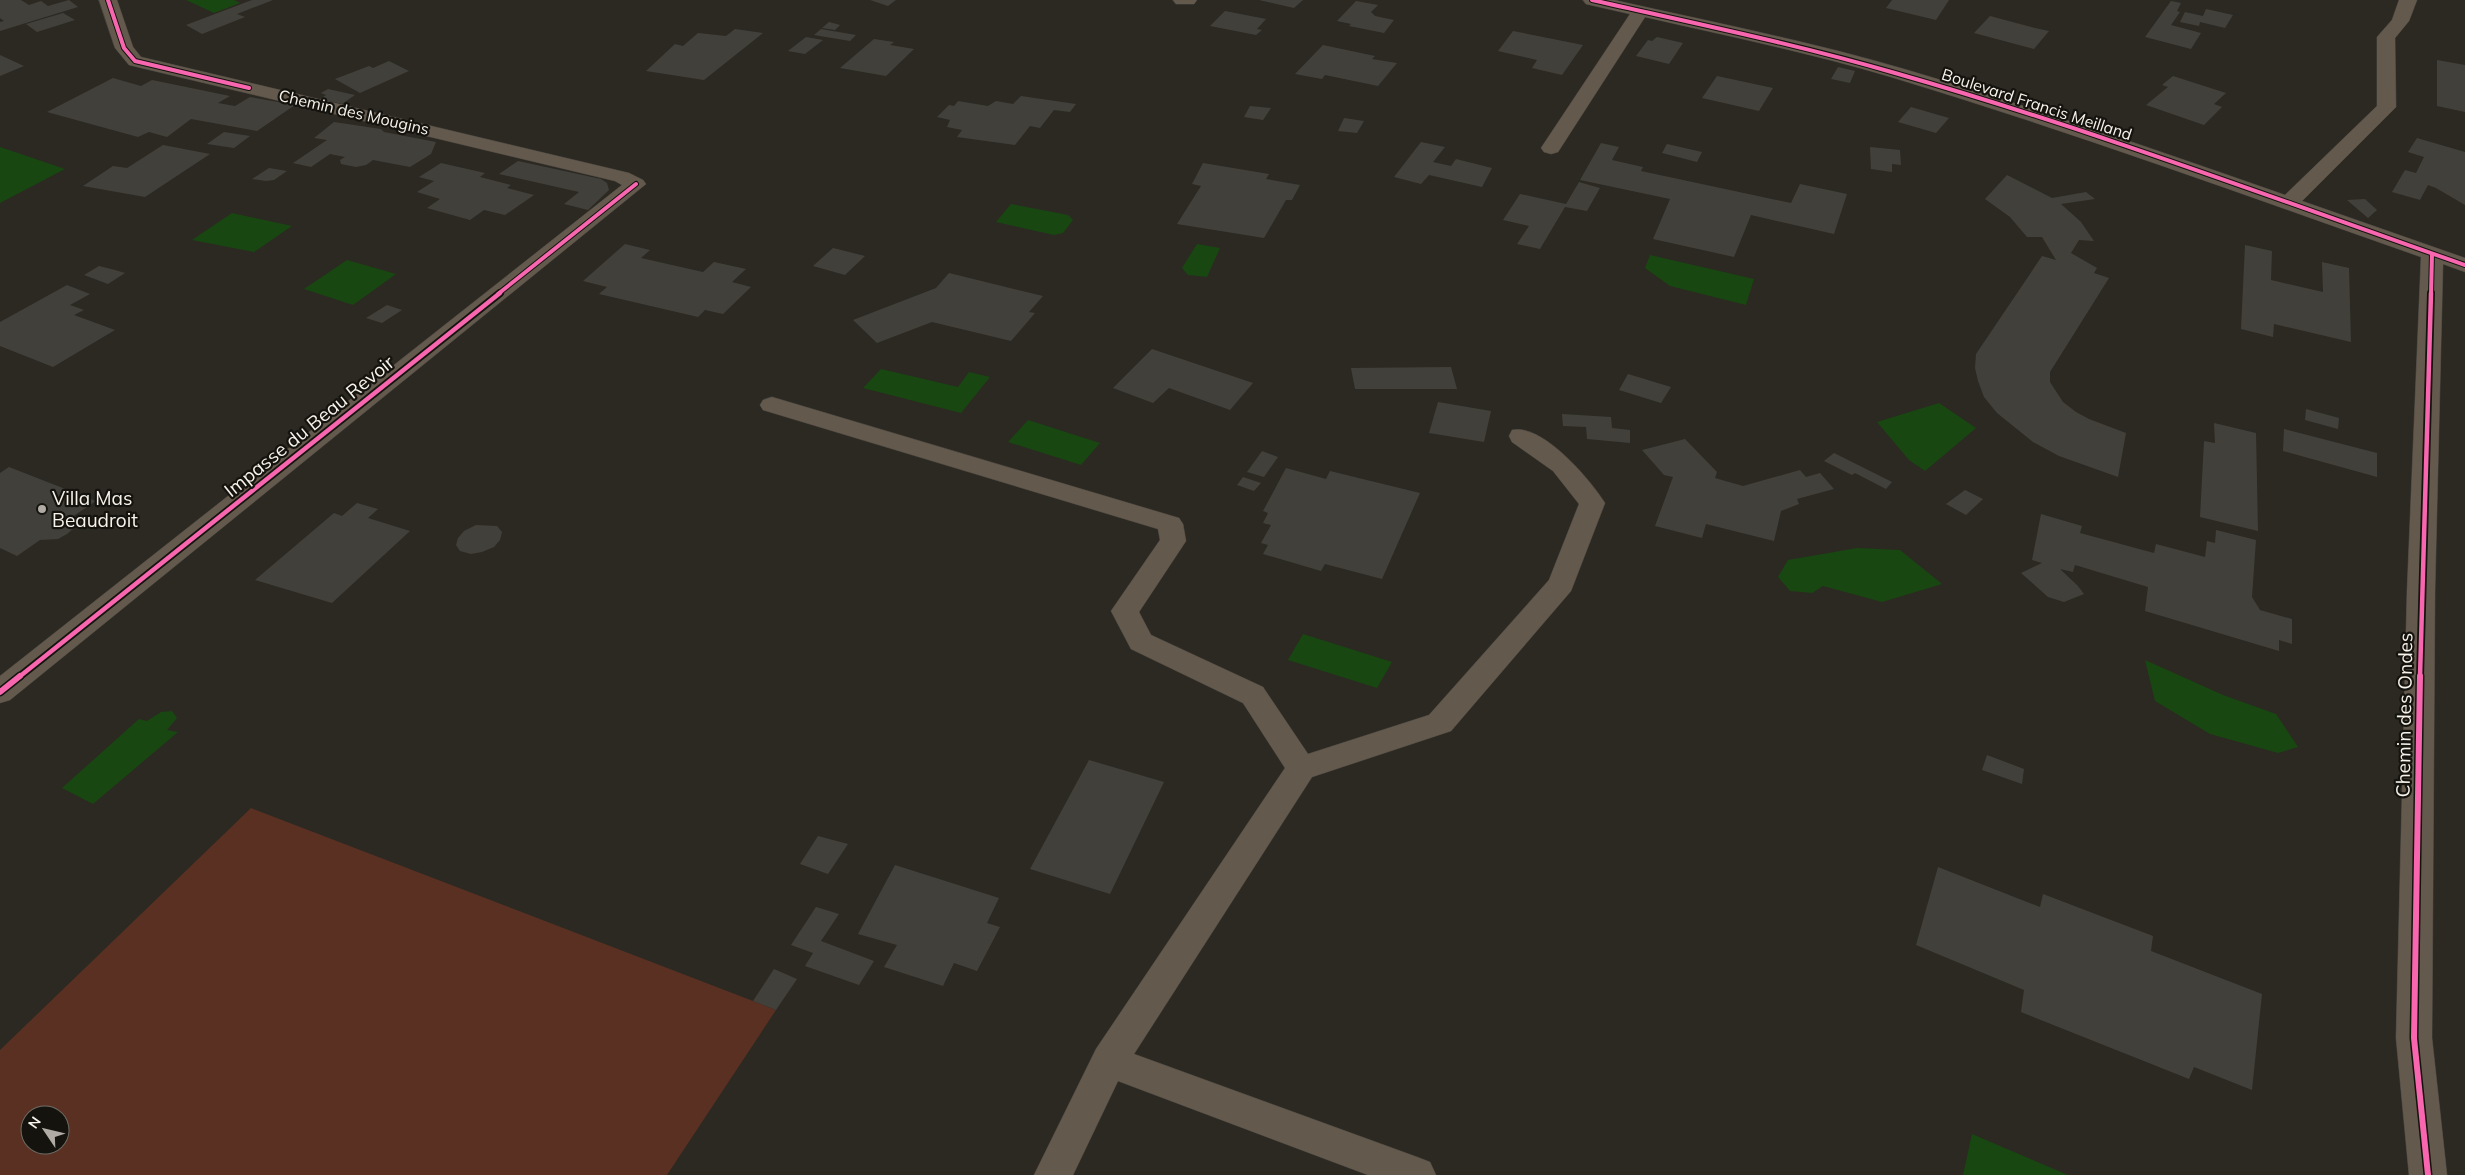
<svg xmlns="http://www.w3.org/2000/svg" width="2465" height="1175" font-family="Mulish,sans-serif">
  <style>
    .green { fill: #593022; fill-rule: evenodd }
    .water { fill: #194711 }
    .building { fill: #42403a }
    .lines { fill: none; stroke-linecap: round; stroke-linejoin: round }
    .minor-casing { stroke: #47443f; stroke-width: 1 }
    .minor { fill: #64594d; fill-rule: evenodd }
    .cycleway-far2-casing { stroke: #15130e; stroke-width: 6 }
    .cycleway-far1-casing { stroke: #15130e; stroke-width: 8 }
    .cycleway-casing { stroke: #15130e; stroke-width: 9 }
    .cycleway-far2 { stroke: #f766af; stroke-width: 4 }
    .cycleway-far1 { stroke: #f766af; stroke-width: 4.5 }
    .cycleway { stroke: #f766af; stroke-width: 6 }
    .poi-dot { fill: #b0aca5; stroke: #15130e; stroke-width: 2 }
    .labels { text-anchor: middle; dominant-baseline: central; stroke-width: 4.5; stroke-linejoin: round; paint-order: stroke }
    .far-street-label { font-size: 16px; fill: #f7f3eb; stroke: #15130e }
    .street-label { font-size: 19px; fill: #f7f3eb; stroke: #15130e }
    .poi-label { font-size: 19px; fill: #f7f3eb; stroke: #15130e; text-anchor: start }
  </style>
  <rect width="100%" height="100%" fill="#2b2922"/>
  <path class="green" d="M 251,808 L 753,1001 L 776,1010 L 667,1175 L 0,1175 L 0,1050 ZM 30,1115 L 60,1115 L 60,1145 L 30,1145 Z"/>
  <g class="water">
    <polygon points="186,0 234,0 240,3 214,13"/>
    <polygon points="0,147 65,169 0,203"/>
    <polygon points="1011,204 1068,215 1073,220 1063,233 1054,235 996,222"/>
    <polygon points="232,213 292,226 254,252 192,240"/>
    <polygon points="1197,244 1220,248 1207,277 1188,275 1182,268"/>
    <polygon points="1650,255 1754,279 1746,305 1670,286 1645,268"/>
    <polygon points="347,260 396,274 353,305 304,289"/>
    <polygon points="881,369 958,387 969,372 990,377 961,413 863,388"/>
    <polygon points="1939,403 1976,428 1925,471 1909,460 1877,422"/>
    <polygon points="1028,420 1100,443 1081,465 1008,442"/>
    <polygon points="1857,548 1900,550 1942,584 1882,602 1823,586 1812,593 1790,591 1778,577 1788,560"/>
    <polygon points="1303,634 1392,662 1377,688 1288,660"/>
    <polygon points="2145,660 2223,695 2276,714 2298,747 2278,753 2210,734 2155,701"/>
    <polygon points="172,711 177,718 167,730 178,732 93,804 62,788 139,719 147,721 161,712"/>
    <polygon points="1972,1134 2068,1175 1963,1175"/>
  </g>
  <g class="building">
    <polygon points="0,0 21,0 29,5 41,1 48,6 69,0 78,7 0,31 0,22 4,21 0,18"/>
    <polygon points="252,0 273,0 237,14 245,17 202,34 186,25"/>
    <polygon points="870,0 896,0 888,6"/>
    <polygon points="1259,0 1303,0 1294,8"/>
    <polygon points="1892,0 1949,0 1936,20 1886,8"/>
    <polygon points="1356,1 1378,5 1371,12 1375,16 1394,20 1384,33 1349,26 1351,24 1337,21"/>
    <polygon points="2171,1 2181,3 2177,11 2180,12 2171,25 2201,33 2191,49 2145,37"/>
    <polygon points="2206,9 2233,15 2225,28 2200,22 2199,26 2180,22 2185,12 2203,16"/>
    <polygon points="1225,11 1266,19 1257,29 1262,30 1256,35 1210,26"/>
    <polygon points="63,13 75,20 37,32 26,24"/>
    <polygon points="1990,16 2035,28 2049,31 2034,49 1974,33"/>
    <polygon points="829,22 840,25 835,30 822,28"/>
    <polygon points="735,29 763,33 704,80 646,71 675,44 683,46 698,33 726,36"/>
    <polygon points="821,29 856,35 850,41 814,35"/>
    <polygon points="1513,31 1583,45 1562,75 1532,68 1537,60 1498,51"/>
    <polygon points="806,37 823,40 805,54 788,51"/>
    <polygon points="1657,37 1683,43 1669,64 1636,56 1648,40 1652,41"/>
    <polygon points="874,39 894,42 890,45 914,49 886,76 840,68"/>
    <polygon points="1323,45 1375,56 1372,59 1397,63 1378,86 1325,75 1322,79 1295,74"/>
    <polygon points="0,55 24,66 0,76"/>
    <polygon points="2437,60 2465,65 2465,112 2437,106"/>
    <polygon points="389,61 409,71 360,93 335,79 369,66 373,68"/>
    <polygon points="1838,67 1855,71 1850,83 1831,79"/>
    <polygon points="1717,76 1773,88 1759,111 1702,98"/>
    <polygon points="2173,76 2226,93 2214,104 2222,107 2204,125 2146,105 2168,87 2162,85"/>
    <polygon points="113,78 141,86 152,80 230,96 218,103 235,106 250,97 295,105 257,131 191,119 167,137 149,132 138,137 47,112"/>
    <polygon points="328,89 355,95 342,104 320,99 326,95 321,93"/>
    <polygon points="1021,96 1076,104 1070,112 1054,110 1040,128 1030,126 1015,145 957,137 962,130 947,127 950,120 937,117 949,105 954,106 958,101 988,106 996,101 1013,104"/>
    <polygon points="1250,106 1271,108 1263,120 1244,117"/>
    <polygon points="1911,107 1949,118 1936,133 1898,122"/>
    <polygon points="1344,118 1364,121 1357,133 1338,131"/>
    <polygon points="334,122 381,129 384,132 436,142 431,154 410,167 373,160 366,165 356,167 341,164 340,160 345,157 330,154 311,167 293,163 327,140 314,138"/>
    <polygon points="224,132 250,136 234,148 207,144"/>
    <polygon points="2417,138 2465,152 2465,205 2436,188 2428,185 2420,200 2392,192 2405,170 2416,173 2424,157 2408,152"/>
    <polygon points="1421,142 1445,147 1433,162 1451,166 1456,159 1492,168 1482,187 1429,175 1421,184 1394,177"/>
    <polygon points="1601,143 1619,147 1612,160 1643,167 1641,171 1791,203 1800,184 1847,194 1834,234 1751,215 1734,257 1653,239 1670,199 1580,180"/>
    <polygon points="1667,144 1702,152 1697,162 1662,153"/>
    <polygon points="163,145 210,154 145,197 83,186 113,166 127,168"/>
    <polygon points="1870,147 1900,150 1901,165 1892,164 1892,172 1871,169"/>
    <polygon points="518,161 601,179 607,183 609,190 588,210 564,204 579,192 499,174"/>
    <polygon points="441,163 485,173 480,177 511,185 507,188 534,195 505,215 484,210 470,220 427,208 440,199 417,192 434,181 419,177"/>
    <polygon points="1203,163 1269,174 1266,179 1300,185 1292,200 1286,200 1264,238 1177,224 1201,186 1192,184"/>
    <polygon points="269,168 287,171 274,180 266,181 252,179"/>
    <polygon points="2007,175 2052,198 2086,192 2095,199 2061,204 2081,222 2094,241 2079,240 2071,253 2097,268 2094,273 2109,278 2050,372 2050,382 2063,402 2076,412 2089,419 2126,433 2118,477 2059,456 2033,442 1997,413 1984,397 1978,381 1975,368 1976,354 2042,256 2056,260 2042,237 2027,237 2010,217 1985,199"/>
    <polygon points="1579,182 1600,188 1587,211 1565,207 1540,249 1517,244 1529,226 1503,220 1520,194 1566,204"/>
    <polygon points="2365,199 2377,210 2368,218 2347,200"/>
    <polygon points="625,244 650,250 641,258 703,272 714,262 746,269 732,282 751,287 723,314 705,310 698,317 599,294 607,287 583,281"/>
    <polygon points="2245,245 2272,251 2271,280 2323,292 2322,262 2349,268 2351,342 2274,324 2273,337 2241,329"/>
    <polygon points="833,248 865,256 845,275 813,266"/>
    <polygon points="99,266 115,270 125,273 108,284 84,275"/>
    <polygon points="949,273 1043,296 1029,312 1035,313 1011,341 932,322 877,343 853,320 936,288"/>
    <polygon points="67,285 90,294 70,305 84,310 74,315 115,330 53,367 0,346 0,322"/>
    <polygon points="387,305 402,310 382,323 366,318"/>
    <polygon points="1152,349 1253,383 1230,410 1169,388 1153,403 1113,388"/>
    <polygon points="1451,367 1457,389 1355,389 1351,368"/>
    <polygon points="1628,374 1671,387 1661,403 1619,390"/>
    <polygon points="1438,402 1491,411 1484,442 1429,433"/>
    <polygon points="2306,409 2339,418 2338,429 2305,420"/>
    <polygon points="1562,414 1611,417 1612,428 1630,430 1630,443 1587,439 1586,427 1563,426"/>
    <polygon points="2214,423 2256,433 2258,531 2200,517 2204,441 2215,443"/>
    <polygon points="2284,429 2377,453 2377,477 2283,451"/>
    <polygon points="1685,439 1717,472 1715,478 1743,486 1800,470 1806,477 1820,473 1834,489 1797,499 1799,504 1781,511 1774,541 1706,524 1702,538 1655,526 1673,477 1664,475 1642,450"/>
    <polygon points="1262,451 1278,457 1264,477 1247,472"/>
    <polygon points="1834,453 1892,482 1886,489 1855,473 1852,475 1824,461"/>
    <polygon points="9,467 96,501 72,517 76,520 75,527 67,534 58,539 40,540 17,556 0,548 0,473"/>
    <polygon points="1286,468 1326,479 1330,471 1420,493 1382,579 1325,564 1321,571 1263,554 1268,545 1261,543 1271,525 1263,523 1268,513 1263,511"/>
    <polygon points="1243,477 1261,483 1254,491 1237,485"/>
    <polygon points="1965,490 1983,499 1966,515 1946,504"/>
    <polygon points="357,503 378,509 368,518 410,531 332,603 255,580 334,513 342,516"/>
    <polygon points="2041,514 2082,526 2080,533 2154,553 2156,544 2205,557 2207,541 2215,543 2216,530 2256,540 2252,597 2260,610 2292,619 2292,644 2279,640 2279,651 2145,611 2148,587 2075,565 2073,572 2060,569 2078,586 2084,594 2064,602 2048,597 2021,573 2042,563 2032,560"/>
    <polygon points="476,525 497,526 502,532 500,540 494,547 482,552 471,554 460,551 456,545 458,538 464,531"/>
    <polygon points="1987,755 2024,769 2022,784 1982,770"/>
    <polygon points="1089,760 1164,782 1110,894 1030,869"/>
    <polygon points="818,836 848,844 828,874 800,864"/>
    <polygon points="895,865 999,898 987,923 1000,927 977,971 954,963 943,986 884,967 897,945 858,934"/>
    <polygon points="1938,867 2040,907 2043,894 2153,936 2151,951 2262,994 2252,1090 2194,1067 2189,1079 2021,1012 2024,990 1916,945"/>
    <polygon points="816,907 839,914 821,941 874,961 859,985 805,966 813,953 791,945"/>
    <polygon points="774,969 797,979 776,1010 753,1001"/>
  </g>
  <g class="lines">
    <defs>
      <g id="minor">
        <polygon points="99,0 117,0 133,47 141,57 629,173 643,180 646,184 10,700 0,703 0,676 622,185 615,181 129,65 115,48"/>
        <polygon points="1173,0 1197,0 1194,4 1176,4"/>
        <path d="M 1583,0 L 1614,0 C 1711,22 1809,41 1904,69 C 2033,107 2159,151 2285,195 L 2377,106 L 2377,37 L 2392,20 L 2399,0 L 2417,0 L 2409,21 L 2395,38 L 2396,107 L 2302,201 L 2465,258 L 2465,272 L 2443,264 L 2435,591 L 2432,1038 L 2447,1175 L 2409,1175 L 2396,1038 L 2407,591 L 2421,257 C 2245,195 2070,131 1891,77 C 1811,53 1728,36 1645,17 L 1558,152 L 1551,154 L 1544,152 L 1541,148 L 1630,14 L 1586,4 Z"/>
        <path d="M 772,397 L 1179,518 L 1183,524 L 1186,541 L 1139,612 L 1151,635 L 1263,687 L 1308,754 L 1429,715 L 1549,580 L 1579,504 L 1553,471 L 1512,442 L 1509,436 L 1512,430 C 1542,423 1590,479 1605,503 L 1571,591 L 1451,731 L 1312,777 L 1134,1054 L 1417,1157 L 1430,1162 L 1436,1175 L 1368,1175 L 1118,1081 L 1073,1175 L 1034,1175 L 1096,1049 L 1285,768 L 1243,703 L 1131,649 L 1111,611 L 1160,540 L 1158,529 L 763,410 L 760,405 L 763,400 Z"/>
      </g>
    </defs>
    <use href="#minor" class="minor-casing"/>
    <use href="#minor" class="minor"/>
    <defs>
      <g id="cycleway-far2">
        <polyline points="108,0 124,48 135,61 249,88"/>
        <path d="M 1592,0 C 1693,23 1796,44 1895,73 C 2088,128 2276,199 2465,265"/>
        <polyline points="498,294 636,184"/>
        <polyline points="2431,294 2432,254"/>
      </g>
      <g id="cycleway-far1">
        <polyline points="19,677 500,293"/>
        <polyline points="2420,677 2431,293"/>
      </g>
      <g id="cycleway">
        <polyline points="2420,676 2414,1038 2428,1175"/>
        <polyline points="0,692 20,676"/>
      </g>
    </defs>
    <use href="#cycleway-far2" class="cycleway-far2-casing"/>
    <use href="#cycleway-far1" class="cycleway-far1-casing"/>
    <use href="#cycleway" class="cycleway-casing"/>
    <use href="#cycleway-far2" class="cycleway-far2"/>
    <use href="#cycleway-far1" class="cycleway-far1"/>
    <use href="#cycleway" class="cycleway"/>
  </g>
  <circle class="poi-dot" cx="42" cy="509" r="5"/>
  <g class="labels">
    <g class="far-street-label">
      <text transform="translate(2037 104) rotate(18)">Boulevard Francis Meilland</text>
      <text transform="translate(354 112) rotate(13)">Chemin des Mougins</text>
    </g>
    <g class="street-label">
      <text transform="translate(309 426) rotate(-39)">Impasse du Beau Revoir</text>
      <text transform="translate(2404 715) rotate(-89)">Chemin des Ondes</text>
    </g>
    <g class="poi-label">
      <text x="52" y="498">Villa Mas<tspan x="52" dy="22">Beaudroit</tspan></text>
    </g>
  </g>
  <g transform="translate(45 1130) rotate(305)"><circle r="24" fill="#15130e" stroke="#6f6d66"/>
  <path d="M0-4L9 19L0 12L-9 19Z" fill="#b0aca5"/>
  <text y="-8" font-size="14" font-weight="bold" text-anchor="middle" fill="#f7f3eb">N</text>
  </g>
</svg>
